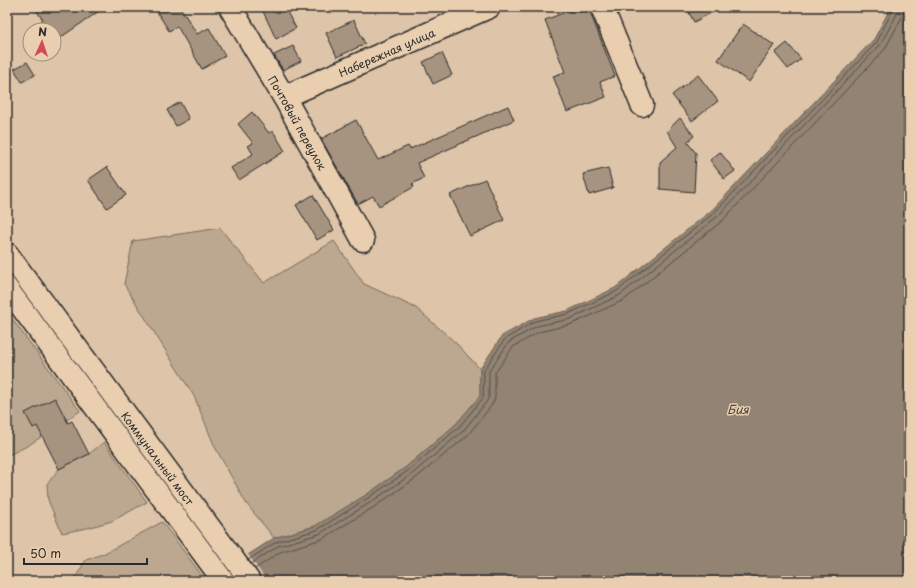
<svg xmlns="http://www.w3.org/2000/svg" width="916" height="588" font-family="'Playpen Sans',sans-serif">
  <style>
    .green { fill: #bca890; stroke: #746a5e }
    .water { fill: #928373; stroke: #696056 }
    .pier { fill: #dec4a8 }
    .lines { fill: none; stroke-linecap: round; stroke-linejoin: round }
    .shore { stroke: #544e48; stroke-width: 1 }
    .building { fill: #a69480; stroke: #2b2b2b }
    .minor-casing { stroke: #2b2b2b; stroke-width: 25 }
    .major-casing { stroke: #2b2b2b; stroke-width: 25 }
    .minor { stroke: #e9ceb0; stroke-width: 22 }
    .major { stroke: #e9ceb0; stroke-width: 22 }
    .tram { stroke: #2b2b2b; stroke-width: 1 }
    .labels { text-anchor: middle; dominant-baseline: central; stroke-width: 3; stroke-linejoin: round; paint-order: stroke }
    .street-label { font-size: 11px; fill: #2b2b2b; stroke: #e9ceb0 }
    .water-label { font-size: 12px; font-style: italic; fill: #45413d; stroke: #e9ceb0 }
  </style>
  <rect width="100%" height="100%" fill="#dec4a8"/>
  <filter id="ink" filterUnits="userSpaceOnUse"><feTurbulence type="fractalNoise" baseFrequency=".025" numOctaves="2"/><feDisplacementMap in="SourceGraphic" scale="8" xChannelSelector="R" yChannelSelector="G"/><feConvolveMatrix kernelMatrix="1 2 1 2 8 2 1 2 1" color-interpolation-filters="sRGB"/></filter>
  <g filter="url(#ink)">
    <g class="green">
      <polygon points="220,228 264,283 334,241 364,284 416,308 457,344 480,369 480,396 456,424 406,467 366,495 315,526 274,538 246,503 215,447 194,396 124,284 133,241"/>
      <polygon points="7,312 80,411 29,445 7,456"/>
      <polygon points="104,442 147,502 112,521 87,528 62,533 48,500 47,484 59,469 89,454"/>
      <polygon points="162,522 206,581 73,581 86,560 105,553"/>
    </g>
    <polygon class="water" points="891,7 909,7 909,581 215,581 248,555 274,538 315,526 366,495 406,467 456,424 480,396 480,369 502,336 534,318 567,311 615,288 712,210 874,39"/>
    <polygon class="pier" points="247,553 267,581 213,581 214,579"/>
    <g class="lines">
      <g class="shore">
        <polyline points="248,560 276,542 317,530 368,498 409,470 459,427 483,398 484,370 505,339 535,321 568,314 617,291 714,213 877,42 894,7"/>
        <polyline points="251,564 278,546 319,534 371,502 412,474 463,431 487,401 489,396 489,371 509,342 537,326 570,319 620,295 718,216 880,45 898,12 899,7"/>
        <polyline points="255,569 280,552 322,539 374,507 416,478 467,436 492,405 495,398 495,373 513,347 539,332 572,324 624,300 722,221 885,49 903,15 905,7"/>
      </g>
    </g>
    <g class="building">
      <polygon points="34,7 105,7 54,42 54,30 29,30 43,20"/>
      <polygon points="154,7 180,7 197,34 209,28 225,56 202,69 177,26 169,31"/>
      <polygon points="261,7 284,7 296,28 276,39"/>
      <polygon points="579,7 588,7 615,76 600,82 606,97 567,112 553,76 565,72 545,20"/>
      <polygon points="686,7 722,7 694,22"/>
      <polygon points="354,20 365,44 337,57 326,33"/>
      <polygon points="743,24 774,45 749,82 718,60"/>
      <polygon points="787,43 801,59 788,69 775,53"/>
      <polygon points="293,46 301,61 283,70 274,55"/>
      <polygon points="442,53 452,75 433,84 423,62"/>
      <polygon points="27,62 35,75 22,82 14,69"/>
      <polygon points="698,75 718,101 692,121 672,95"/>
      <polygon points="180,102 189,119 176,126 167,110"/>
      <polygon points="508,106 514,120 417,163 424,178 412,184 414,187 379,206 373,196 358,204 321,139 356,120 378,160 408,146 410,149"/>
      <polygon points="252,112 269,133 273,131 285,151 239,180 231,168 253,154 248,146 253,143 238,124"/>
      <polygon points="680,118 694,136 687,142 696,153 694,192 660,189 660,162 677,147 667,131"/>
      <polygon points="720,152 735,171 724,179 710,160"/>
      <polygon points="107,167 126,195 107,208 88,180"/>
      <polygon points="608,168 613,188 589,195 583,174"/>
      <polygon points="485,179 504,220 470,236 450,195"/>
      <polygon points="313,195 334,230 317,240 296,205"/>
      <polygon points="55,398 68,423 72,421 89,454 59,469 37,426 33,428 25,413"/>
    </g>
    <g class="lines">
      <defs>
        <g id="minor">
          <path id="s1" d="M 230,7 L 284,97 L 363,240"/>
          <polyline points="602,7 642,105"/>
          <path id="s2" d="M 284,97 L 489,7"/>
        </g>
        <g id="major">
          <path id="s3" d="M 7,254 L 249,581"/>
          <polyline points="7,287 224,581"/>
        </g>
      </defs>
      <use href="#minor" class="minor-casing"/>
      <use href="#major" class="major-casing"/>
      <use href="#minor" class="minor"/>
      <use href="#major" class="major"/>
      <polyline class="tram" points="7,270 237,581"/>
    </g>
  </g>
  <g class="labels">
    <g class="street-label">
      <text stroke="none"><textPath href="#s2" startOffset="112">Набережная улица</textPath></text>
      <text stroke="none"><textPath href="#s1" startOffset="134">Почтовый переулок</textPath></text>
      <text stroke="none"><textPath href="#s3" startOffset="254">Коммунальный мост</textPath></text>
    </g>
    <g class="water-label">
      <text x="738" y="409">Бия</text>
    </g>
  </g>
  <rect width="916" height="588" fill="none" stroke="#e9ceb0" stroke-width="24"/>
  <rect x="12" y="12" width="892" height="564" fill="none" stroke="#2b2b2b" stroke-width="1.5" filter="url(#ink)"/>
  <g transform="translate(42 42) rotate(3)"><circle r="19" fill="#e9ceb0" stroke="#9d8d7b"/>
  <path d="M0-3L7 15L0 10L-7 15Z" fill="#d1495b"/>
  <text y="-6" font-size="11" font-weight="bold" text-anchor="middle" fill="#2b2b2b">N</text>
  </g>
  <path d="M24 558v6h123v-6" fill="none" stroke="#2b2b2b" stroke-width="2"/>
  <text x="30" y="558" font-size="12" fill="#2b2b2b" stroke="#e9ceb0" stroke-width="3" paint-order="stroke">50 m</text>
</svg>
